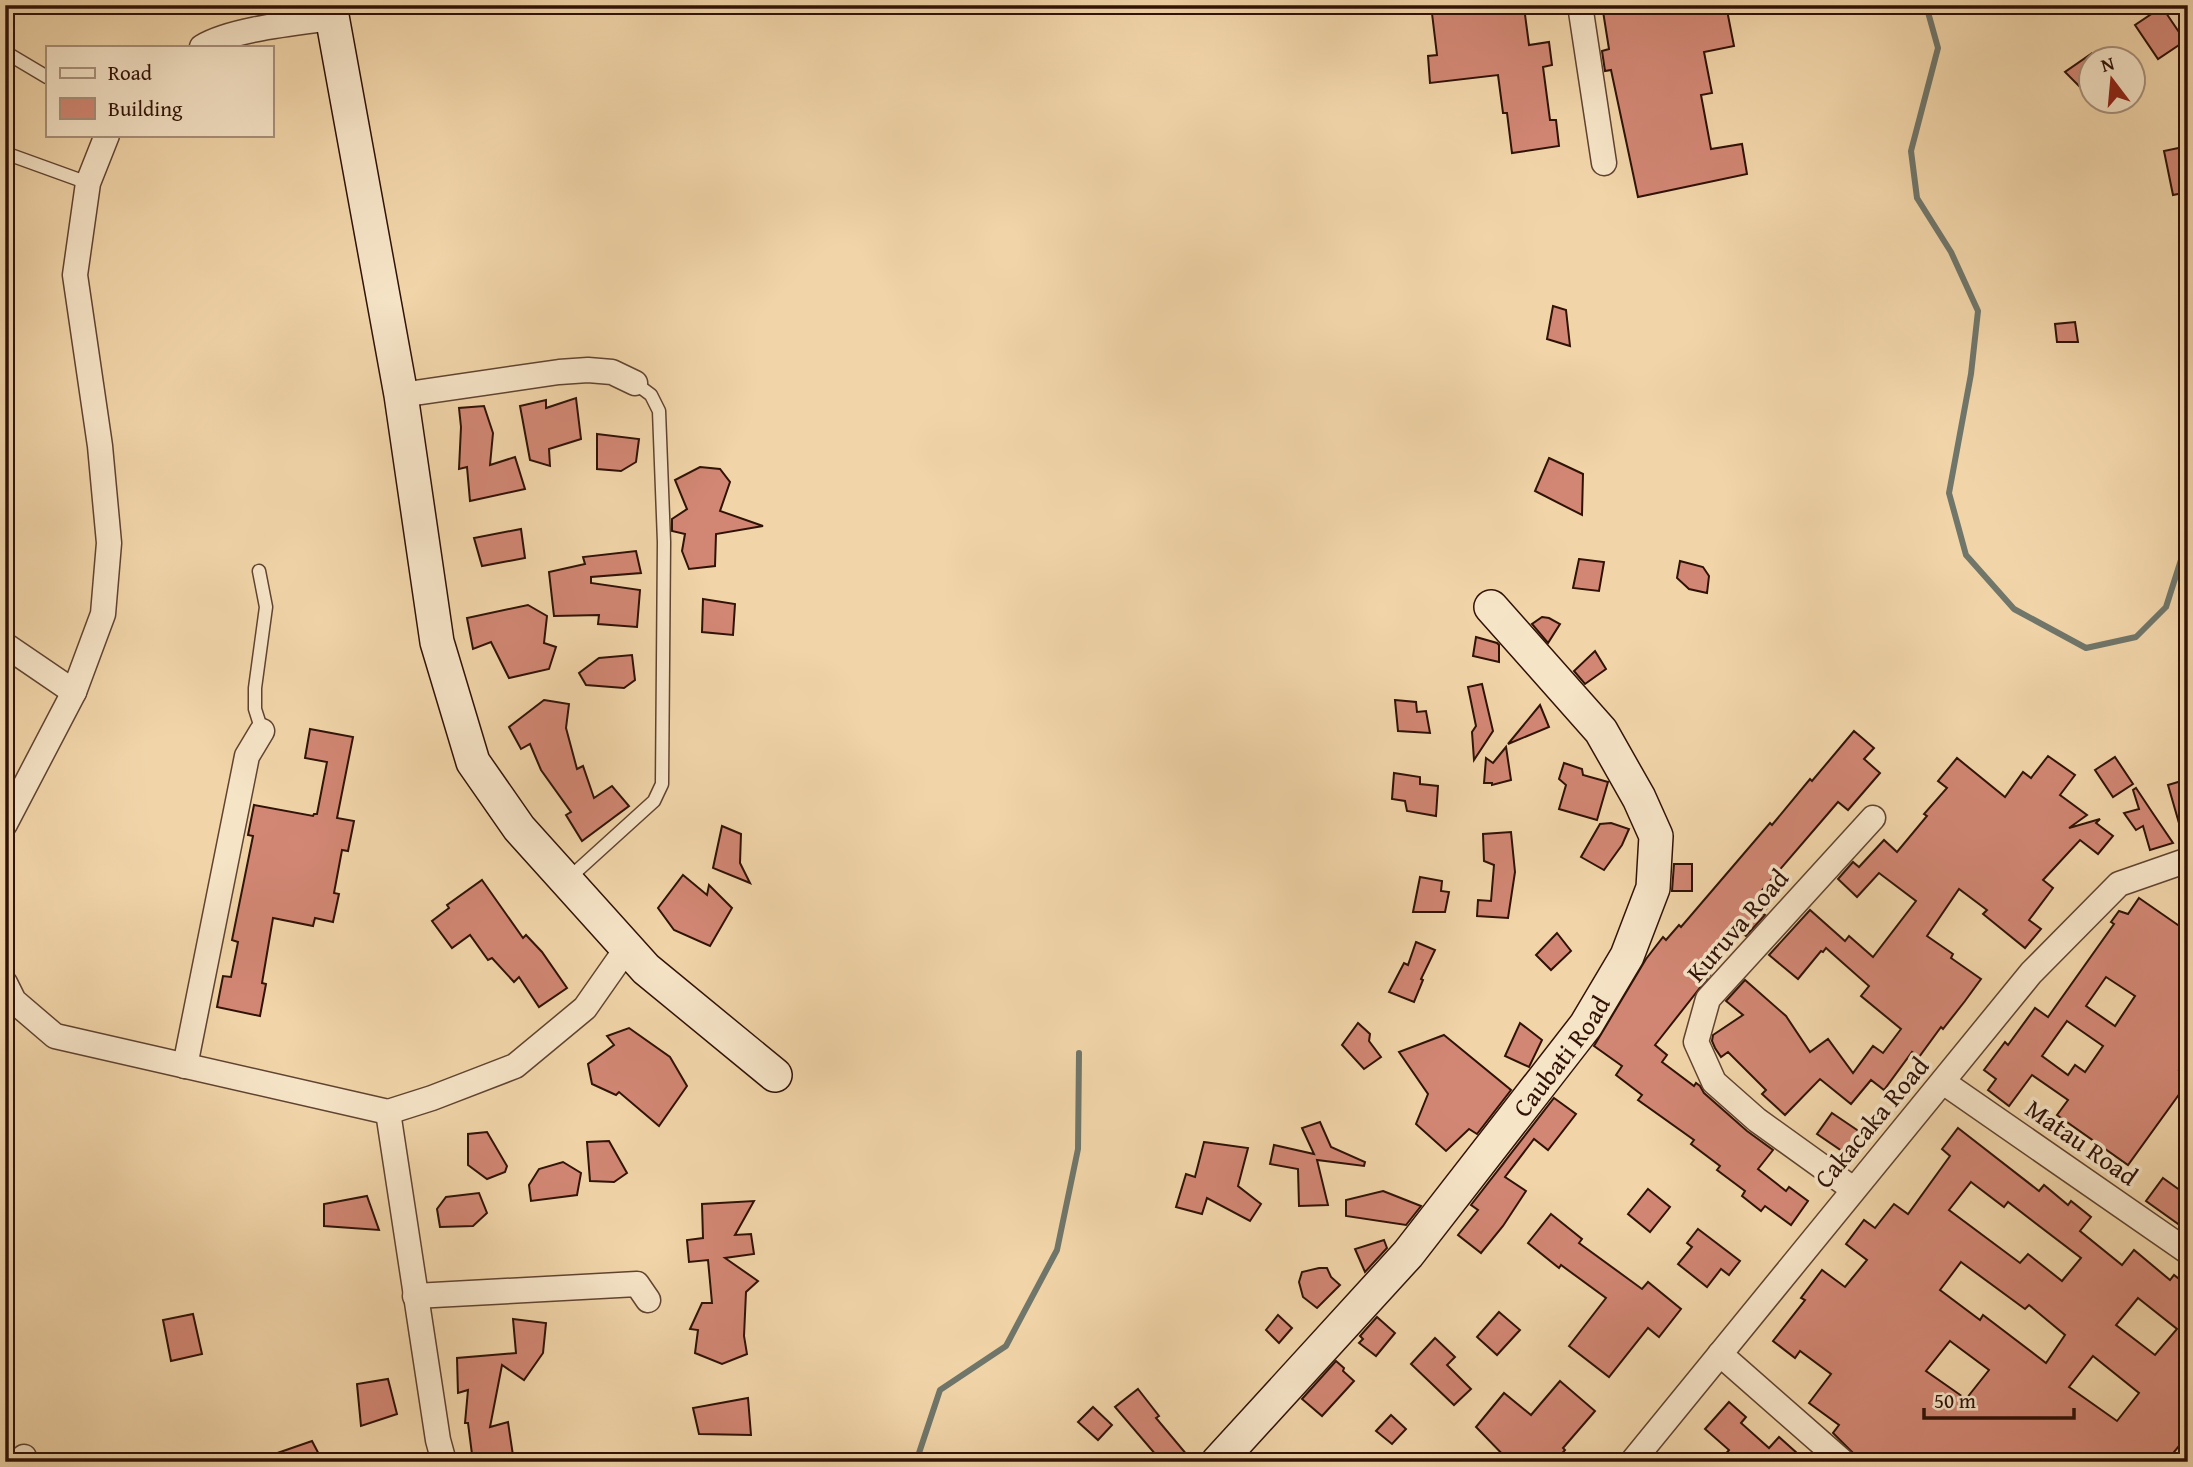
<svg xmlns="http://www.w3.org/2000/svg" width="2193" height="1467" font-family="'Gentium Book Plus',serif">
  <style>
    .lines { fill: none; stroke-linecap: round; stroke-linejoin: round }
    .stream { stroke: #70766a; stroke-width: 6 }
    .building { fill: #d28774; stroke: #301207; stroke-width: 2; fill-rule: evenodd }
    .lane-casing { stroke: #604330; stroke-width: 15 }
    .street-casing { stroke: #604330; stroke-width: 27 }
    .secondary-casing { stroke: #301207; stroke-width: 36 }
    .lane { stroke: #f6e4c7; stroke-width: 12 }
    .street { stroke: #f6e4c7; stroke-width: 24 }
    .secondary { stroke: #f6e4c7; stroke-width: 33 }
    .labels { text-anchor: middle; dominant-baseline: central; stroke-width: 7; stroke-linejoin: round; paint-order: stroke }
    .street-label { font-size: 26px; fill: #301207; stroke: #f6e4c7 }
  </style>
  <rect width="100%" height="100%" fill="#f1d5a9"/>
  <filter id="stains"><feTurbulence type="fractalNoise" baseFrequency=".00286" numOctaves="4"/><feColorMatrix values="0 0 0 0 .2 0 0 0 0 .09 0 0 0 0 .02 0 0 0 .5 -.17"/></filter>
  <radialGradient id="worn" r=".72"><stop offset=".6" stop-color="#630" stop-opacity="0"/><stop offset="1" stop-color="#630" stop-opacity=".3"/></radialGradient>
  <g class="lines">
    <g class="stream">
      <polyline points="1926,5 1938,48 1911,151 1917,198 1951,252 1978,311 1971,374 1949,493 1966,555 2014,609 2086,648 2136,637 2166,607 2188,538"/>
      <polyline points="916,1462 940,1390 1006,1346 1057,1250 1078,1149 1079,1053"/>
    </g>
  </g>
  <g class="building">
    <polygon points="1431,5 1505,5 1505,10 1524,7 1529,45 1549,42 1552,65 1543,67 1550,120 1556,120 1559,146 1512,153 1507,113 1503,113 1498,75 1430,83 1428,56 1437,55"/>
    <polygon points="1602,5 1726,5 1734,46 1704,52 1712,93 1701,95 1711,149 1742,144 1747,174 1638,197 1611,70 1605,71 1602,51 1609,49"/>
    <polygon points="2162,7 2185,41 2158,59 2135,25"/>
    <polygon points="2091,54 2091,98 2065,72"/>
    <polygon points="2188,146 2188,192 2173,195 2164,151"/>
    <polygon points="1553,306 1566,310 1570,346 1547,339"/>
    <polygon points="2075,322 2078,342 2057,342 2055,324"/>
    <polygon points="576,398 581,439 549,449 550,466 530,460 520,406 546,400 546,408"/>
    <polygon points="484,406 493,433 490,465 515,457 525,489 470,501 467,467 459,469 461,427 459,408"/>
    <polygon points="597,434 639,439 636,462 621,471 597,469"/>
    <polygon points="1549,458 1583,474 1582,515 1535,491"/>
    <polygon points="700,467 720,469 730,482 720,511 763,526 716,534 715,566 689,569 682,551 685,534 672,531 672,519 687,509 675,480"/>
    <polygon points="521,529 525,558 482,566 474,538"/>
    <polygon points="636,551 641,573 591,577 591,583 640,590 637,627 598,624 599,615 554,616 549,572 585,564 583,557"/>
    <polygon points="1579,559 1604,562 1599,591 1573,588"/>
    <polygon points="1680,561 1703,567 1709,576 1707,593 1689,589 1677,578"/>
    <polygon points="703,599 735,604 733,635 702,632"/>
    <polygon points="528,605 547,616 544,643 556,647 549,669 509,678 491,642 473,649 467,618"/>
    <polygon points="1542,617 1549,618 1560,624 1548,643 1532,624"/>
    <polygon points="1476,637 1497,643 1499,645 1499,662 1473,656"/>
    <polygon points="1595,651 1606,669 1585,684 1574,671"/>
    <polygon points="632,655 635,680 624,688 586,685 579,673 599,658"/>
    <polygon points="1482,684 1493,731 1474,760 1472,732 1476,726 1468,687"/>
    <polygon points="544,700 569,704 566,728 577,769 583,766 594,798 612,786 629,806 582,841 566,815 571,812 541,770 530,744 521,749 509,727"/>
    <polygon points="1395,700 1416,702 1417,712 1426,711 1430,733 1398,731"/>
    <polygon points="1540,705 1549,727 1508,744"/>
    <polygon points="310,729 353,737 337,818 354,821 348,851 342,850 334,893 339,894 333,922 315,918 313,926 273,918 262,983 266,984 260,1016 217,1007 223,976 231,977 238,942 232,940 253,836 248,835 254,805 313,816 314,814 317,814 327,762 305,758"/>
    <polygon points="1854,731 1874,748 1864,759 1880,773 1848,810 1838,802 1758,895 1770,905 1762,913 1765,915 1746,936 1742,933 1731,946 1722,939 1698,966 1710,975 1655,1045 1667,1055 1662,1062 1694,1086 1696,1083 1700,1086 1704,1093 1747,1131 1773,1150 1758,1169 1786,1191 1789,1187 1808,1201 1791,1225 1765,1206 1761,1211 1742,1196 1745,1191 1717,1170 1720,1166 1691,1144 1694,1140 1638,1100 1642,1095 1616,1075 1622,1066 1594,1046 1646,959 1663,937 1666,940 1679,925 1681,927 1770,823 1772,825 1810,779 1812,781"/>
    <polygon points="1506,747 1511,780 1492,785 1492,783 1484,783 1486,758 1493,763"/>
    <polygon points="2048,756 2075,775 2060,795 2087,815 2069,828 2100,819 2096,823 2113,836 2098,854 2080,840 2043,880 2053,888 2029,920 2041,929 2025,948 1983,914 1987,910 1959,889 1927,936 1953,954 1951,958 1981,979 1965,1001 1943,1029 1941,1027 1919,1057 1912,1052 1884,1090 1871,1080 1851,1104 1820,1079 1785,1115 1762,1094 1766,1090 1728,1052 1721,1057 1715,1048 1712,1041 1713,1035 1743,1015 1726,1001 1745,980 1786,1016 1810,1052 1828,1039 1853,1073 1873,1046 1883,1053 1901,1029 1861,996 1869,986 1826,948 1823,952 1821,951 1798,979 1769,955 1810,910 1845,941 1849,936 1873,957 1916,901 1879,873 1857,897 1838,879 1853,862 1859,867 1884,840 1897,852 1927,816 1924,814 1947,788 1938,781 1957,758 2005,797 2023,772 2031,778"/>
    <polygon points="2115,757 2133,784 2113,797 2095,770"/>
    <polygon points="1564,763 1582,769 1583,775 1608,782 1597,820 1559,809 1566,785 1559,779"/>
    <polygon points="1394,773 1420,777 1420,784 1438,786 1436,816 1407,811 1405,801 1392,799"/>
    <polygon points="2188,779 2188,837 2183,837 2168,785"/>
    <polygon points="2136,788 2152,812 2173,843 2150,850 2143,826 2136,830 2124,813 2139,809 2133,790"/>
    <polygon points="1611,823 1629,829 1622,845 1604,870 1581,857 1600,824"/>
    <polygon points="722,826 741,834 740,863 750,883 713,868"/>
    <polygon points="1511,832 1515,872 1508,918 1477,916 1478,900 1491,901 1494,865 1484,861 1483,834"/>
    <polygon points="1674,864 1692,864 1692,891 1672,891"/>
    <polygon points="683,875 707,895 709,885 732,908 710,946 674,930 658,908"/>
    <polygon points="1420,877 1442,881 1441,891 1449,892 1445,912 1413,912"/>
    <polygon points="482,880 523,938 526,935 542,952 567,988 539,1007 519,977 514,982 492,958 488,960 470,935 452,948 432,921 449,908 447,905"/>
    <path d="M 2139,898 L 2188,932 L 2188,1058 L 2179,1070 L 2188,1076 L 2188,1082 L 2128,1165 L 2057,1115 L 2068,1100 L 2032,1075 L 2009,1106 L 1988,1090 L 1996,1079 L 1984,1070 L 2005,1042 L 2008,1045 L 2035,1008 L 2048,1017 L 2114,924 L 2111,922 L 2119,911 L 2128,914 ZM 2106,977 L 2135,996 L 2115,1026 L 2086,1006 ZM 2067,1021 L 2103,1046 L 2085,1072 L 2075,1065 L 2068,1075 L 2042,1056 Z"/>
    <polygon points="1557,933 1571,951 1551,970 1536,955"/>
    <polygon points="1416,942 1435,950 1421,979 1423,980 1414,1002 1389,992 1404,963 1408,965"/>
    <polygon points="1358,1023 1370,1034 1369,1041 1381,1057 1364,1069 1342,1045"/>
    <polygon points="1520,1023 1542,1040 1529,1067 1505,1056"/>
    <polygon points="629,1028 670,1057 687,1086 659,1126 619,1092 616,1095 592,1084 588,1064 614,1045 607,1036"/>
    <polygon points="1444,1035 1511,1090 1477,1134 1469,1129 1446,1151 1416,1124 1428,1094 1399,1052"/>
    <polygon points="1554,1098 1576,1114 1548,1150 1534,1139 1505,1177 1526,1191 1503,1226 1481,1253 1458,1235 1478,1210 1471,1205"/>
    <polygon points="1832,1113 1860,1132 1845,1153 1817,1134"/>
    <polygon points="1320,1122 1331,1147 1365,1162 1364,1166 1317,1160 1328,1205 1299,1206 1298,1169 1270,1164 1274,1145 1314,1154 1302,1128"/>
    <path d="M 1958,1128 L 2039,1191 L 2044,1185 L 2068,1205 L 2071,1201 L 2091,1217 L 2080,1231 L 2122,1265 L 2134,1250 L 2170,1280 L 2174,1275 L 2188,1286 L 2188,1435 L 2166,1462 L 1862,1462 L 1833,1433 L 1839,1425 L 1809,1403 L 1831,1374 L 1800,1351 L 1795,1358 L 1773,1341 L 1805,1300 L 1801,1298 L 1822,1270 L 1845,1287 L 1867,1260 L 1846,1244 L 1864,1220 L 1875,1228 L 1894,1204 L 1908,1214 L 1950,1156 L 1942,1149 ZM 1971,1182 L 2004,1207 L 2008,1202 L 2081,1258 L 2062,1281 L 2028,1254 L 2020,1263 L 1949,1210 ZM 1961,1262 L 2025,1309 L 2029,1305 L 2065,1335 L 2046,1363 L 1983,1315 L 1980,1320 L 1940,1290 ZM 2138,1298 L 2177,1329 L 2155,1355 L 2116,1325 ZM 1950,1341 L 1989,1370 L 1966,1399 L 1926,1371 ZM 2093,1356 L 2139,1393 L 2117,1421 L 2069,1387 Z"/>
    <polygon points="487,1132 507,1166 505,1172 487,1179 468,1165 468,1134"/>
    <polygon points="609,1141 627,1173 614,1182 590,1181 587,1142"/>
    <polygon points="1204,1142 1248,1148 1238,1186 1261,1204 1250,1221 1207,1198 1202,1214 1176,1207 1186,1174 1195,1177"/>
    <polygon points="563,1162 581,1173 577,1195 531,1201 529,1185 539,1169"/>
    <polygon points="2163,1178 2188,1196 2188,1231 2146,1201"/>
    <polygon points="1648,1189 1670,1207 1650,1232 1628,1214"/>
    <polygon points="1383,1191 1421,1206 1406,1225 1346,1216 1346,1200"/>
    <polygon points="479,1193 487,1213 473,1226 440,1227 437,1209 446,1197"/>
    <polygon points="367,1196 379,1230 324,1226 324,1204"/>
    <polygon points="754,1201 735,1235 751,1234 754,1254 725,1258 758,1281 746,1292 744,1336 747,1354 722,1364 695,1353 698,1330 690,1329 702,1303 712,1303 708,1260 689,1262 687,1240 703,1238 702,1204"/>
    <polygon points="1551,1214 1582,1239 1579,1243 1642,1289 1648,1282 1681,1309 1659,1337 1648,1328 1609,1377 1569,1346 1606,1298 1561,1265 1559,1268 1528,1243"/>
    <polygon points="1698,1229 1740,1261 1729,1275 1721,1269 1707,1287 1678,1264 1692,1247 1687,1243"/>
    <polygon points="1384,1240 1387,1248 1365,1272 1355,1249"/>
    <polygon points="1319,1268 1327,1268 1331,1277 1340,1285 1317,1308 1303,1297 1299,1282 1302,1272"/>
    <polygon points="1499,1312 1520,1330 1497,1355 1477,1337"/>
    <polygon points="193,1314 202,1354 171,1361 163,1320"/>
    <polygon points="1278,1315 1292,1328 1279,1343 1266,1330"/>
    <polygon points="1377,1317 1395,1333 1376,1356 1359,1343 1363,1339 1360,1336"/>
    <polygon points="513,1319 546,1323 543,1353 524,1380 502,1365 490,1427 508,1422 514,1462 473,1462 468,1423 465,1423 468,1390 458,1393 457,1358 516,1353"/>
    <polygon points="1435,1338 1455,1357 1447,1365 1471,1389 1454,1405 1411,1364"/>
    <polygon points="1336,1361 1344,1368 1343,1371 1354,1381 1322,1416 1302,1399"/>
    <polygon points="388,1379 397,1414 361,1426 357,1384"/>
    <polygon points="1560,1381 1595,1411 1563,1448 1565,1450 1555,1462 1510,1462 1476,1427 1504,1393 1531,1415"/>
    <polygon points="1138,1389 1159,1416 1156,1418 1193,1462 1162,1462 1115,1407"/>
    <polygon points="748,1398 751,1435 699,1434 693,1408"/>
    <polygon points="1729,1402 1746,1417 1741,1423 1769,1448 1779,1437 1807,1462 1719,1462 1729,1450 1705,1429"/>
    <polygon points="1093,1407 1112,1425 1098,1440 1078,1422"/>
    <polygon points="1391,1415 1406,1429 1392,1444 1376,1431"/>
    <polygon points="312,1441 323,1462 260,1462 260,1459"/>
  </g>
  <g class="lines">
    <defs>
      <g id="lane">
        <polyline points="5,52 47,77"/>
        <polyline points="5,153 88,183"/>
        <polyline points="259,571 266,607 255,688 255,709 262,731"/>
        <polyline points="568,879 654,801 662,784 664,542 659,411 651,395 635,383"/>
      </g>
      <g id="street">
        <polyline points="1580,5 1604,163"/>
        <path d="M 202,47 C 232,29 296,23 332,18"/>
        <polyline points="401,395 559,372 588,370 612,372 635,383"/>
        <polyline points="5,645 74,692"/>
        <polyline points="5,824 74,692 103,614 109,543 100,446 75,275 88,183 107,135"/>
        <polyline points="5,983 14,1001 55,1036 388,1112 432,1098 515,1066 585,1008 627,948"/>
        <polyline points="185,1066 247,756 262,731"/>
        <polyline points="1943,1082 2188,1252"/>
        <polyline points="388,1112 438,1440 444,1462"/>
        <polyline points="1853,1189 1757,1120 1714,1082 1696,1042 1708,999 1873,818"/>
        <polyline points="415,1296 637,1284 648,1300"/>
        <polyline points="1720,1354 1843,1462"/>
        <polyline points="22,1462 24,1457"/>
        <polyline points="1632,1462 2031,973 2119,884 2188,860"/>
      </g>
      <g id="secondary">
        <polyline points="330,5 401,395 437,642 473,762 519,828 646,969 775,1075"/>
        <path id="s1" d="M 1218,1462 L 1408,1254 L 1586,1025 L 1627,956 L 1653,888 L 1656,836 L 1639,798 L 1601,731 L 1491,607"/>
      </g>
    </defs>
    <use href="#lane" class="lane-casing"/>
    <use href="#street" class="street-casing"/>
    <use href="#secondary" class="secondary-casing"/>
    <use href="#lane" class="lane"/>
    <use href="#street" class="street"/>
    <use href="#secondary" class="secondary"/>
  </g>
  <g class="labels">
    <g class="street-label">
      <text transform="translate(1737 925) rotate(-49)">Kuruva Road</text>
      <text stroke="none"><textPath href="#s1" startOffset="532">Caubati Road</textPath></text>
      <text transform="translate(1871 1122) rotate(-50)">Cakacaka Road</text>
      <text transform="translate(2082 1142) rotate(35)">Matau Road</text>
    </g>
  </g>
  <rect width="2193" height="1467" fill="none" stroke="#f1d5a9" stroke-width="28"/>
  <rect x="7" y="7" width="2179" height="1453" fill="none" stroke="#301207" stroke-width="3.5"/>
  <rect x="14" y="14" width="2165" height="1439" fill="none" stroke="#301207" stroke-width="2"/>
  <rect x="46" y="46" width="228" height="91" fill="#f6e4c7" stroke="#a7907a" stroke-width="2"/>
  <rect x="60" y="68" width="35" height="10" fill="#f6e4c7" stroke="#a7907a" stroke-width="2"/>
  <text x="108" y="80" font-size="21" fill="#301207">Road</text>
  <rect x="60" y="98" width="35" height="21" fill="#d28774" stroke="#a7907a" stroke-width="2"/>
  <text x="108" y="116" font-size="21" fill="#301207">Building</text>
  <g transform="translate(2112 80) rotate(344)"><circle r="33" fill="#f6e4c7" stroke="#a7907a" stroke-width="2"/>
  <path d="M0-5L12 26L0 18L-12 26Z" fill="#8f2418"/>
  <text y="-10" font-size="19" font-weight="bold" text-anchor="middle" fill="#301207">N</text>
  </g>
  <path d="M1924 1408v10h150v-10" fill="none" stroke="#301207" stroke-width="3.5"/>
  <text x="1934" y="1408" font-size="21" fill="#301207" stroke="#f6e4c7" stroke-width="5" paint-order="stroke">50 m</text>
  <rect width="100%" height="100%" filter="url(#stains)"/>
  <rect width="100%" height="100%" fill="url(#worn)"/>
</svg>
